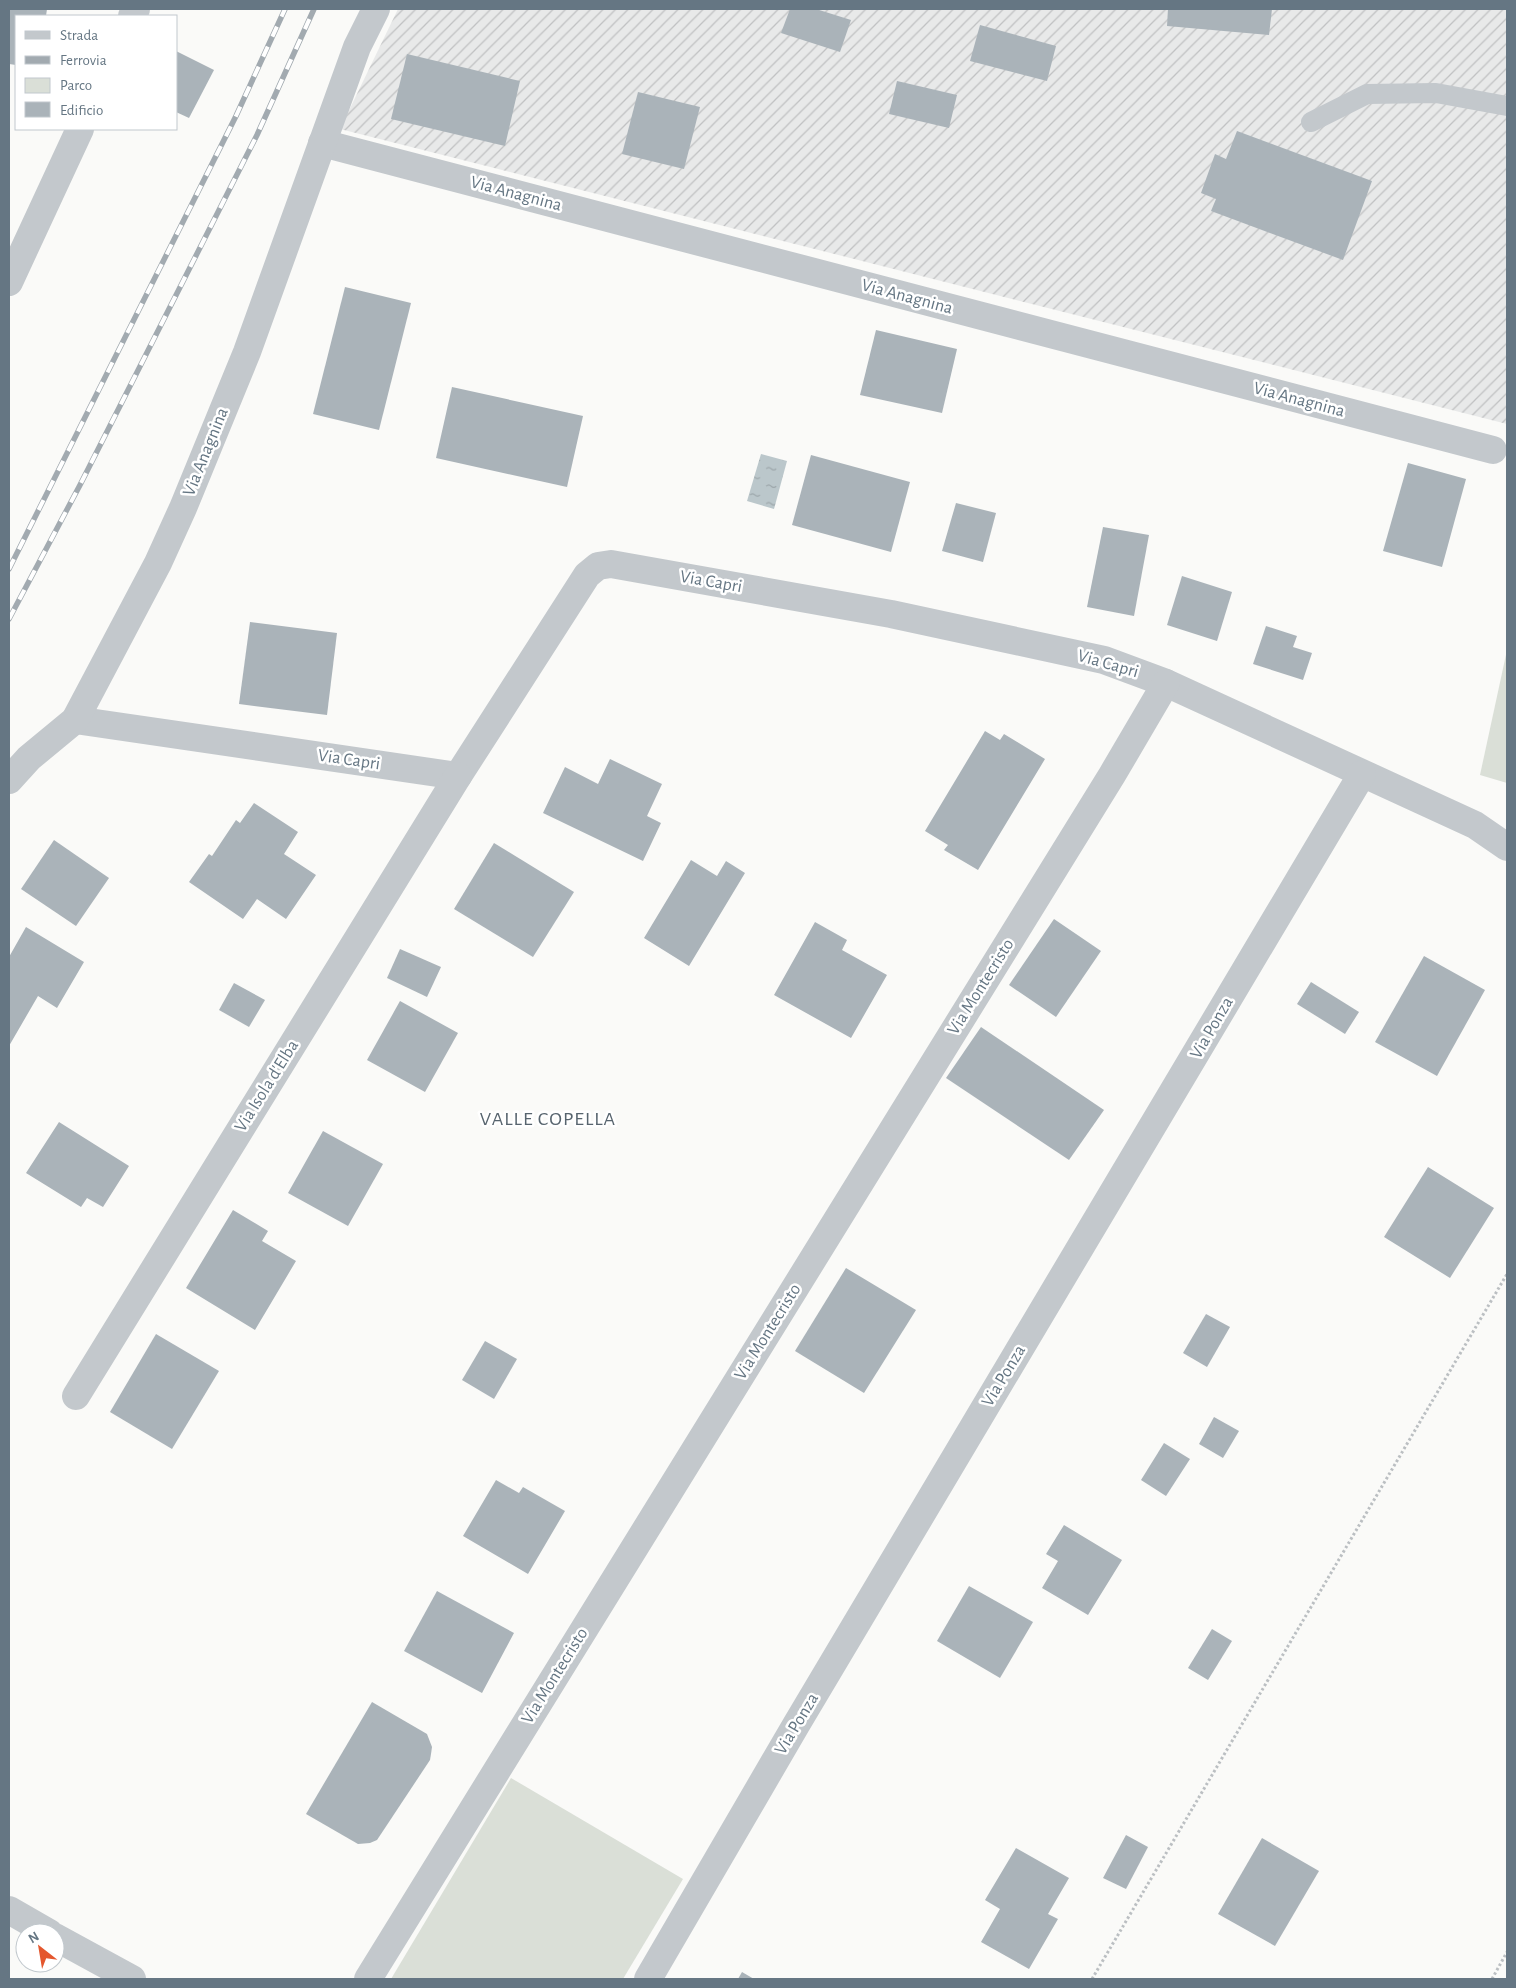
<svg xmlns="http://www.w3.org/2000/svg" width="1516" height="1988" font-family="'Alegreya Sans',sans-serif">
  <style>
    .industrial { fill: url(#industrial-furrows) }
    .green { fill: #dadfd7 }
    .water { fill: url(#water-ripples) }
    .building { fill: #aab3b9 }
    .lines { fill: none; stroke-linecap: round; stroke-linejoin: round }
    .path { stroke: #bbbfc2; stroke-width: 3; stroke-dasharray: 2.5 2.5; stroke-linecap: butt }
    .service { stroke: #c3c8cc; stroke-width: 20 }
    .minor { stroke: #c3c8cc; stroke-width: 28 }
    .rail-casing { stroke: #a2aab0; stroke-width: 5.5 }
    .rail { stroke: #fff; stroke-width: 4; stroke-dasharray: 11; stroke-linecap: butt }
    .labels { text-anchor: middle; dominant-baseline: central; stroke-width: 5; stroke-linejoin: round; paint-order: stroke }
    .street-label { font-size: 18px; fill: #657683; stroke: #fff }
    .quarter-label { font-size: 20px; letter-spacing: 1px; fill: #57646e; stroke: #fff }
  </style>
  <defs>
    <pattern id="industrial-furrows" width="10" height="10" patternUnits="userSpaceOnUse" patternTransform="scale(1.25)"><rect width="10" height="10" fill="#e8e9e9"/><path d="M-1 1l2-2M0 10L10 0M9 11l2-2" fill="none" stroke="#c0c1c2"/></pattern>
    <pattern id="water-ripples" width="26" height="14" patternUnits="userSpaceOnUse" patternTransform="scale(1.25)"><rect width="26" height="14" fill="#bbc7cb"/><path d="M2 4q2-2 4 0t4 0M15 11q2-2 4 0t4 0" fill="none" stroke="#9ca6aa"/></pattern>
  </defs>
  <rect width="100%" height="100%" fill="#fafaf8"/>
  <polygon class="industrial" points="398,9 1507,9 1507,424 340,129"/>
  <g class="green">
    <polygon points="1507,650 1507,783 1480,775"/>
    <polygon points="511,1778 683,1879 623,1979 391,1979"/>
  </g>
  <polygon class="water" points="761,454 787,461 774,509 747,501"/>
  <g class="building">
    <polygon points="9,9 47,9 46,16 16,16 16,65 9,64"/>
    <polygon points="790,9 816,9 851,20 840,52 781,33"/>
    <polygon points="1168,9 1272,9 1269,35 1167,26"/>
    <polygon points="980,25 1056,46 1047,81 970,61"/>
    <polygon points="176,51 214,70 189,118 176,112"/>
    <polygon points="407,54 520,81 505,146 391,119"/>
    <polygon points="897,81 957,95 949,128 889,114"/>
    <polygon points="638,92 700,107 684,169 622,154"/>
    <polygon points="1237,131 1372,181 1343,260 1211,211 1216,199 1201,193 1215,154 1226,159"/>
    <polygon points="345,287 411,303 379,430 313,414"/>
    <polygon points="876,330 957,349 942,413 860,395"/>
    <polygon points="452,387 583,416 567,487 436,458"/>
    <polygon points="811,455 910,482 891,552 792,525"/>
    <polygon points="1408,463 1466,479 1442,567 1383,551"/>
    <polygon points="956,503 996,513 983,562 942,551"/>
    <polygon points="1103,527 1149,535 1134,616 1087,607"/>
    <polygon points="1182,576 1232,592 1217,641 1167,625"/>
    <polygon points="250,622 337,633 327,715 239,704"/>
    <polygon points="1266,626 1297,636 1293,647 1312,653 1303,680 1253,664"/>
    <polygon points="985,731 1000,740 1004,734 1045,759 978,870 944,850 948,845 925,831"/>
    <polygon points="610,759 662,784 647,816 661,823 643,861 543,813 565,767 598,784"/>
    <polygon points="254,803 298,832 284,854 316,875 286,919 257,899 243,919 189,882 209,854 212,856 236,820 240,823"/>
    <polygon points="54,840 109,878 76,926 21,889"/>
    <polygon points="494,843 574,892 533,957 454,909"/>
    <polygon points="691,860 717,876 726,861 745,873 689,966 644,938"/>
    <polygon points="1054,919 1101,951 1056,1017 1009,985"/>
    <polygon points="815,922 847,940 842,950 887,975 851,1038 774,995"/>
    <polygon points="26,927 84,962 57,1008 38,996 9,1046 9,957"/>
    <polygon points="400,949 441,967 427,997 387,978"/>
    <polygon points="1424,956 1485,990 1437,1076 1375,1042"/>
    <polygon points="1311,982 1359,1012 1345,1034 1297,1004"/>
    <polygon points="234,983 265,1000 249,1027 219,1010"/>
    <polygon points="400,1001 458,1033 425,1092 367,1060"/>
    <polygon points="981,1027 1104,1110 1069,1160 946,1078"/>
    <polygon points="59,1122 129,1166 103,1207 87,1198 81,1207 26,1173"/>
    <polygon points="323,1131 383,1164 348,1226 288,1193"/>
    <polygon points="1428,1167 1494,1208 1450,1278 1384,1237"/>
    <polygon points="233,1210 268,1231 262,1241 296,1261 255,1330 186,1288"/>
    <polygon points="846,1268 916,1310 864,1393 795,1351"/>
    <polygon points="1206,1314 1230,1327 1207,1367 1183,1353"/>
    <polygon points="156,1334 219,1371 172,1449 110,1412"/>
    <polygon points="485,1341 517,1359 494,1399 462,1380"/>
    <polygon points="1214,1417 1239,1431 1223,1458 1199,1444"/>
    <polygon points="1164,1443 1190,1459 1166,1496 1141,1480"/>
    <polygon points="496,1480 519,1493 523,1487 565,1511 528,1574 463,1536"/>
    <polygon points="1064,1525 1122,1560 1088,1615 1042,1588 1058,1561 1046,1554"/>
    <polygon points="969,1586 1033,1622 1000,1678 937,1641"/>
    <polygon points="437,1591 514,1633 482,1693 404,1651"/>
    <polygon points="1212,1629 1232,1641 1208,1680 1188,1668"/>
    <polygon points="372,1702 427,1734 432,1747 431,1754 430,1760 381,1834 377,1840 370,1843 358,1844 306,1814"/>
    <polygon points="1126,1835 1148,1847 1126,1889 1103,1878"/>
    <polygon points="1262,1838 1319,1871 1275,1946 1218,1914"/>
    <polygon points="1016,1848 1069,1878 1048,1914 1058,1919 1029,1969 981,1942 1000,1909 985,1900"/>
    <polygon points="742,1972 754,1979 738,1979"/>
  </g>
  <g class="lines">
    <g class="path">
      <polyline points="1092,1979 1507,1274"/>
      <polyline points="1492,1979 1507,1952"/>
    </g>
    <polyline class="service" points="1311,122 1367,94 1436,93 1507,106"/>
    <g class="minor">
      <polyline points="132,16 136,9"/>
      <polyline points="322,143 1493,450"/>
      <polyline points="9,282 80,129"/>
      <polyline points="75,720 458,776 587,575 598,566 611,564 891,614 1104,660 1166,683 1475,825 1507,847"/>
      <polyline points="9,780 29,758 75,720 158,563 183,508 247,352 357,47 376,9"/>
      <polyline points="76,1396 458,776"/>
      <polyline points="9,1910 49,1933"/>
      <polyline points="55,1937 132,1979"/>
      <polyline points="368,1979 1112,775 1166,683"/>
      <polyline points="648,1979 796,1725 1362,774"/>
    </g>
    <defs>
      <g id="rail">
        <polyline points="9,569 236,116 285,9"/>
        <polyline points="9,619 80,485 257,135 314,9"/>
      </g>
    </defs>
    <use href="#rail" class="rail-casing"/>
    <use href="#rail" class="rail"/>
  </g>
  <g class="labels">
    <g class="street-label">
      <text transform="translate(516 194) rotate(15)">Via Anagnina</text>
      <text transform="translate(907 297) rotate(15)">Via Anagnina</text>
      <text transform="translate(1299 400) rotate(15)">Via Anagnina</text>
      <text transform="translate(206 452) rotate(-68)">Via Anagnina</text>
      <text transform="translate(711 582) rotate(10)">Via Capri</text>
      <text transform="translate(1108 664) rotate(16)">Via Capri</text>
      <text transform="translate(349 760) rotate(8)">Via Capri</text>
      <text transform="translate(981 987) rotate(-58)">Via Montecristo</text>
      <text transform="translate(1212 1028) rotate(-60)">Via Ponza</text>
      <text transform="translate(267 1086) rotate(-58)">Via Isola d'Elba</text>
      <text transform="translate(768 1332) rotate(-58)">Via Montecristo</text>
      <text transform="translate(1004 1376) rotate(-59)">Via Ponza</text>
      <text transform="translate(555 1676) rotate(-58)">Via Montecristo</text>
      <text transform="translate(797 1724) rotate(-59)">Via Ponza</text>
    </g>
    <g class="quarter-label">
      <text x="548" y="1119">VALLE COPELLA</text>
    </g>
  </g>
  <rect width="1516" height="1988" fill="none" stroke="#657683" stroke-width="20"/>
  <rect x="15" y="15" width="162" height="115" fill="#ffffff" stroke="#c1c8cd"/>
  <rect x="25" y="31" width="25" height="8" fill="#c3c8cc" stroke="#c1c8cd"/>
  <text x="60" y="40" font-size="15" fill="#657683">Strada</text>
  <rect x="25" y="56" width="25" height="8" fill="#a2aab0" stroke="#c1c8cd"/>
  <text x="60" y="65" font-size="15" fill="#657683">Ferrovia</text>
  <rect x="25" y="78" width="25" height="15" fill="#dadfd7" stroke="#c1c8cd"/>
  <text x="60" y="90" font-size="15" fill="#657683">Parco</text>
  <rect x="25" y="102" width="25" height="15" fill="#aab3b9" stroke="#c1c8cd"/>
  <text x="60" y="115" font-size="15" fill="#657683">Edificio</text>
  <g transform="translate(40 1948) rotate(329)"><circle r="24" fill="#ffffff" stroke="#c1c8cd"/>
  <path d="M0-4L9 19L0 12L-9 19Z" fill="#e4572e"/>
  <text y="-8" font-size="14" font-weight="bold" text-anchor="middle" fill="#657683">N</text>
  </g>
</svg>
